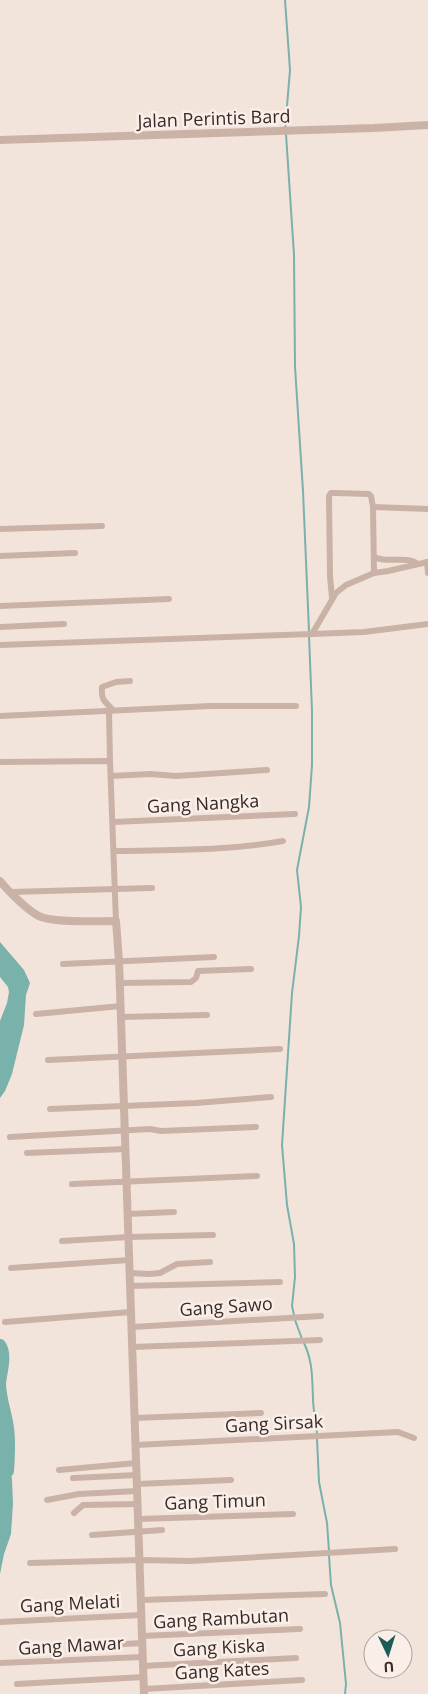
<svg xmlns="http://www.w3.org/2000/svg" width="428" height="1694" font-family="'Open Sans',sans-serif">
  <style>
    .water { fill: #79b1ab }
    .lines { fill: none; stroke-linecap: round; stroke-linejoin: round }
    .stream { stroke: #79b1ab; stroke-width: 2 }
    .river { stroke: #79b1ab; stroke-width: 12 }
    .minor { stroke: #cbb2a7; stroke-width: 6 }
    .tertiary { stroke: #cbb2a7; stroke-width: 8 }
    .labels { text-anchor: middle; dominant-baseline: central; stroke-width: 5; stroke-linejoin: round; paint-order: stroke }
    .street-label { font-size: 18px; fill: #382a28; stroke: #faefe8 }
  </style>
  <rect width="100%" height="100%" fill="#f3e4db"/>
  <g class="water">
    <polygon points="0,942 24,970 30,983 26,995 24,1025 12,1074 5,1091 0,1098 0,1021 7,1003 9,992 8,987 0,977"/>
    <polygon points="0,1354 2,1395 12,1480 13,1503 11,1534 4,1554 0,1574"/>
  </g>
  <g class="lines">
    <g class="stream">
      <polyline points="285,0 290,70 285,130"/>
      <polyline points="286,134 294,255 295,367 303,491 309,631"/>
      <polyline points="294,1315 292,1306 295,1277 294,1244 287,1205 282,1145 292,993 299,936 301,907 297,870 309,807 312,765 312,711 309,636"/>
      <polyline points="295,1320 302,1339"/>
      <path d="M 304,1343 C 313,1362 312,1378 313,1398 C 313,1410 316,1422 317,1434"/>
      <polyline points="317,1439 319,1482 327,1523 329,1551"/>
      <polyline points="329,1556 331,1585 340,1623 346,1684 345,1694"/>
    </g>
    <path class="river" d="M 0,1345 C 7,1355 1,1372 0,1383 C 0,1398 6,1413 8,1428 C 10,1442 9,1457 8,1471"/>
    <g class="minor">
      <polyline points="373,507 428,509"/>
      <polyline points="0,529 102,526"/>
      <polyline points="0,556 75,553"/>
      <path d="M 374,557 C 388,564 406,555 418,564"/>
      <polyline points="427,562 428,573"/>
      <polyline points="374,573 388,571 428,562"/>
      <polyline points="0,606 169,599"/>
      <polyline points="0,627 64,624"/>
      <polyline points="312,634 364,632 428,624"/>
      <polyline points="0,645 312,634 336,593 346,585 374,573 373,507 371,496 369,494 336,493 331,493 329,496 330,576 332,598"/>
      <path d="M 113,710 C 105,701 101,701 102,687 L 116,682 L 130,681"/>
      <polyline points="109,711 110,761"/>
      <polyline points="0,716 210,706 296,706"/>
      <polyline points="0,762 110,761 116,921"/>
      <polyline points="111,776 150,774 176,776 267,770"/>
      <polyline points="113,822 295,814"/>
      <path d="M 114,851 C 171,850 227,851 283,841"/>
      <polyline points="11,892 152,888"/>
      <polyline points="63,964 214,957"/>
      <polyline points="120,983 191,982 196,978 198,971 251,969"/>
      <polyline points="36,1014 121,1006"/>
      <polyline points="121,1017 207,1015"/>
      <polyline points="48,1060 280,1049"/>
      <polyline points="50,1109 196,1103 271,1097"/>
      <polyline points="10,1137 150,1129 161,1131 256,1127"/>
      <polyline points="27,1153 126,1149"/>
      <polyline points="72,1184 257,1176"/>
      <polyline points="128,1214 174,1212"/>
      <polyline points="62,1241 129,1237 213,1235"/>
      <polyline points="11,1268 129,1260"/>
      <polyline points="130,1273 149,1274 160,1273 177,1264 210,1262"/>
      <polyline points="130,1286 280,1282"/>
      <polyline points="5,1322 131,1312"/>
      <polyline points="132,1327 321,1316"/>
      <polyline points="132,1347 320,1340"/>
      <polyline points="135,1418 261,1413"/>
      <polyline points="136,1445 398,1432 414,1438"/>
      <polyline points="59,1470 136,1463"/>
      <polyline points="73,1478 137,1475"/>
      <polyline points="137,1484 231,1480"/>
      <polyline points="47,1500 79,1494 137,1491"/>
      <polyline points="74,1513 83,1505 138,1504"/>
      <polyline points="138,1519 293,1514"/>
      <polyline points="92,1535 162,1530"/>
      <polyline points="30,1563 140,1560 190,1561 395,1549"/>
      <polyline points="141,1600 325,1594"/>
      <polyline points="0,1622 141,1615"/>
      <polyline points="142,1636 300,1629"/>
      <polyline points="92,1646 142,1643"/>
      <polyline points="0,1663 143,1657"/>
      <polyline points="143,1666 296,1658"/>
      <polyline points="17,1684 144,1677"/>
      <polyline points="144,1689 302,1680"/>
    </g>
    <g class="tertiary">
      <polyline points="0,140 374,128 428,125"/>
      <path d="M 0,881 C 8,891 30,913 41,917 C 58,923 97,921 116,921 L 119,961 L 144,1694"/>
    </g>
  </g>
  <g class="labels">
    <g class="street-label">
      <text transform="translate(214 118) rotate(-2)">Jalan Perintis Bard</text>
      <text transform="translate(203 803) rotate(-3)">Gang Nangka</text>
      <text transform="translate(226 1306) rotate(-4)">Gang Sawo</text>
      <text transform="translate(274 1423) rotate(-3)">Gang Sirsak</text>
      <text transform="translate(215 1501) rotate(-2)">Gang Timun</text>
      <text transform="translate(70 1603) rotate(-3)">Gang Melati</text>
      <text transform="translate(221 1618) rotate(-3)">Gang Rambutan</text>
      <text transform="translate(71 1645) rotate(-3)">Gang Mawar</text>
      <text transform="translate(219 1647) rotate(-3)">Gang Kiska</text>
      <text transform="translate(222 1670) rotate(-3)">Gang Kates</text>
    </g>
  </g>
  <g transform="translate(388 1654) rotate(176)"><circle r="24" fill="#faefe8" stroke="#aca09b"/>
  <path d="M0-4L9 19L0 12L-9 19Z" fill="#1c5b56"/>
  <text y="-8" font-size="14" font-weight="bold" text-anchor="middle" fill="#382a28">U</text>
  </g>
</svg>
